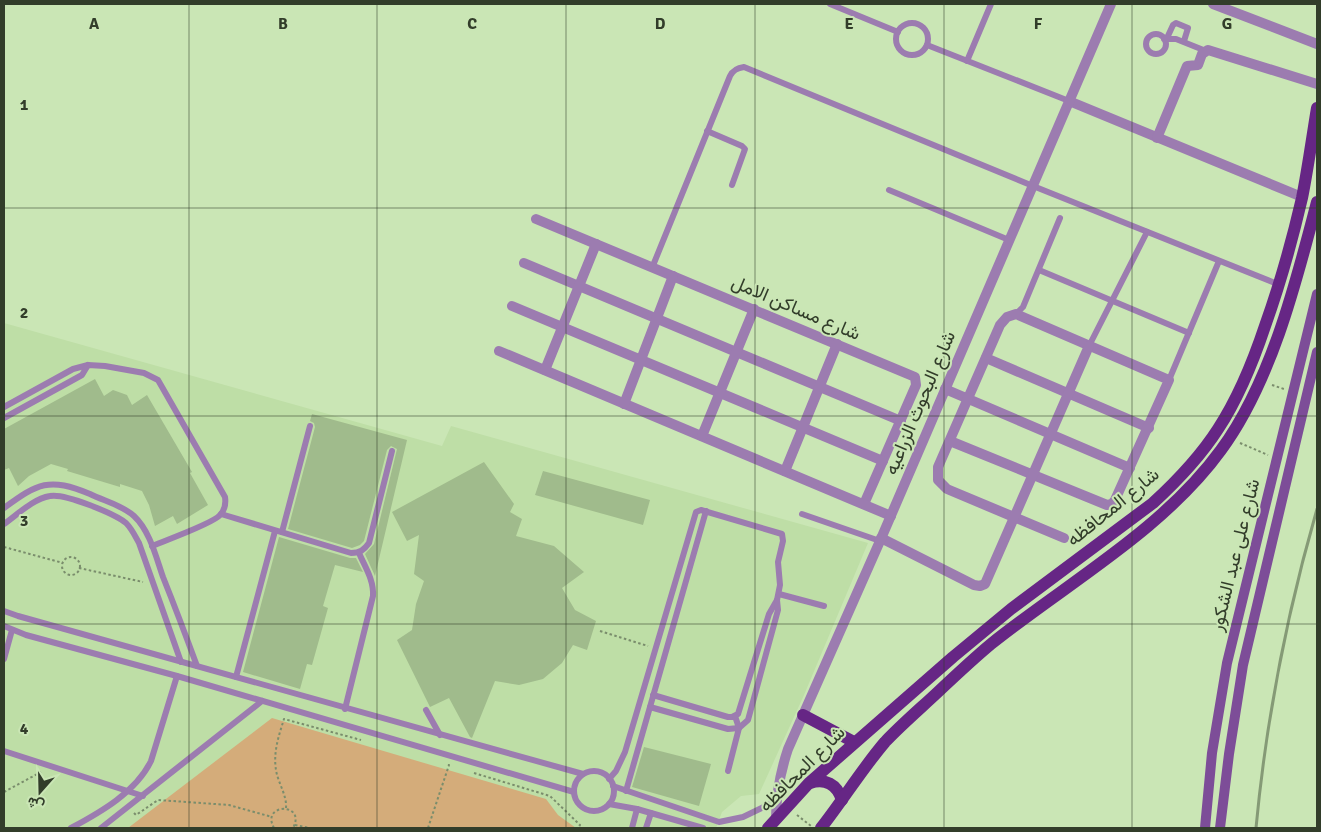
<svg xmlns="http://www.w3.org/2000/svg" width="1321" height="832" font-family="Signika,Vazirmatn,sans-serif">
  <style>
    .built { fill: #bedea6 }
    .green { fill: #d4ac7a }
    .building { fill: #a0bb8c }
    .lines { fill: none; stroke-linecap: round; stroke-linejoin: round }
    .path { stroke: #7a8d6c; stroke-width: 2; stroke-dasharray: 2.5 2.5; stroke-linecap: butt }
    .lane { stroke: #9c7cb0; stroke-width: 6 }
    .street { stroke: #9c7cb0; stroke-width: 10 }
    .secondary { stroke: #7d4d98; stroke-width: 10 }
    .primary { stroke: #662685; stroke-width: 12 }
    .rail { stroke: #859a76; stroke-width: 3 }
    .grid { fill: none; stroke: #323d2a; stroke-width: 1; stroke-opacity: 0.55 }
    .labels { text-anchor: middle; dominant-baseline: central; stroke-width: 4; stroke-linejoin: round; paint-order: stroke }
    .street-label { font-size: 19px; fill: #323d2a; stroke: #cae6b5 }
    .grid-label { font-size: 16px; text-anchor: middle; font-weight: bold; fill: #323d2a; stroke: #cae6b5; stroke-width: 4; stroke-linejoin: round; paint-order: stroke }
  </style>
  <rect width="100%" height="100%" fill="#cae6b5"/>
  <polygon class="built" points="4,323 442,446 451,426 868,543 804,695 759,794 741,796 722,812 716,828 4,828"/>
  <polygon class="green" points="272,718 546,799 558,815 576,828 128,828"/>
  <g class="building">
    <polygon points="95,379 104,396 113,390 127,395 132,405 147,395 192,472 190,473 208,505 177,524 173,516 155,526 149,505 142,491 120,484 120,487 67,471 68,469 51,464 29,476 18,486 9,468 4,470 4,429"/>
    <polygon points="312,414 407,440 375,576 365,554 374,544 397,449 391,446 387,450 364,541 360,545 352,548 288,529 315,427 314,423 310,421"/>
    <polygon points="484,462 514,504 510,512 522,519 516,536 554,546 584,572 562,588 575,610 596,621 587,650 573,645 562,663 543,679 519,685 495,681 472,738 470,737 449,698 430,707 397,640 412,630 416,604 424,581 414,574 419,535 407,541 392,512"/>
    <polygon points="543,471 650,500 643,525 535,495"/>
    <polygon points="279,537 350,558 356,558 363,572 335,565 323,606 328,608 312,665 307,664 300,689 243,672"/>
    <polygon points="644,747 711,764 699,806 632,787"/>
  </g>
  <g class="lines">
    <g class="path">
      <polyline points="1272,385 1284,389"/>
      <polyline points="1240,443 1268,455"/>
      <polyline points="4,547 63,563"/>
      <circle cx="71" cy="566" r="9"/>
      <polyline points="79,568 143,582"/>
      <polyline points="600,631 648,646"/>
      <polyline points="474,773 550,796 580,825 578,828"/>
      <polyline points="4,792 41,772"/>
      <path d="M 286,808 C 287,795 278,783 276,770 C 273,752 279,735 284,719 L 361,740"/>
      <polyline points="134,813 136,815 158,800 229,805 272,817"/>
      <polyline points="797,815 811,826"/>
      <polyline points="295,825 310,828"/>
      <path d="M 274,828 C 260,803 307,802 293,828"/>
      <polyline points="428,828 449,765 447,765"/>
    </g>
    <g class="lane">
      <polyline points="830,4 898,32"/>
      <circle cx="912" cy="39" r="16"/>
      <circle cx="1156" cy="44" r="10"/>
      <polyline points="1167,38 1173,25 1176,23 1188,28 1184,41"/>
      <polyline points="1164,39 1176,39 1206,51"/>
      <polyline points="927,45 1069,101"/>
      <polyline points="967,61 991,4"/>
      <polyline points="707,131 742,146 745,149 732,185"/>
      <polyline points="889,190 1009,240"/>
      <path d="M 652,268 L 730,76 C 733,70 737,68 744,67 L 1033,186 L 1280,285"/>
      <polyline points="1039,270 1189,333"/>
      <polyline points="1016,314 1023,307 1060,218"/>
      <polyline points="1089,346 1147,232"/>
      <polyline points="1169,380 1219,261"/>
      <path d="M 4,407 L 73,369 L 88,365 L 105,366 L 144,373 L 158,380 L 225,497 C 226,504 225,510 220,515 C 214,523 164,541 152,546"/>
      <polyline points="4,418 82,375 88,365"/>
      <path d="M 4,508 C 38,483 49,477 90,494 C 104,501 122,505 134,516 C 150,531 156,557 163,577 C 175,607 186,636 197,666"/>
      <path d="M 221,514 L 351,553 C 360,553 364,550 369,543 L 392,451"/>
      <polyline points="802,514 880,541"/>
      <path d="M 4,524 C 18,514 33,499 50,496 C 65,493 115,514 126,523 C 132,529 135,536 139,543 L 181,662"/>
      <polyline points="282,532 310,426"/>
      <polyline points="779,594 824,606"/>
      <polyline points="4,611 18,616 583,774"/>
      <polyline points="4,626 26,635 177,676 574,792"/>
      <polyline points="4,659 12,630"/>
      <polyline points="236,677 275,531"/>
      <polyline points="653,695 728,717 732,717 738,714 769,614 777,600"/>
      <path d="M 345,709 L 373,596 C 374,580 365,567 359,553"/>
      <polyline points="426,710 440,735"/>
      <polyline points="4,751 143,796"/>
      <polyline points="728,771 739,728 735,716"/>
      <circle cx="594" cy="791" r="20"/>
      <polyline points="609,779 616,771 625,752 696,512 701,510 782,534 783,541 778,562 780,585 777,600 778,610 748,720 739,728 728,729 650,707"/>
      <polyline points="613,786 719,822 743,817 776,801"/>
      <polyline points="626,791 706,511"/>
      <polyline points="609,804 637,809 703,828"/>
      <path d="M 71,828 C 101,812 136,792 151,761 L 177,676"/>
      <polyline points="101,828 262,701"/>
      <polyline points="632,828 637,809"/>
      <polyline points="646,828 651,813"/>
    </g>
    <g class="street">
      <polyline points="1213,4 1317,44"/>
      <polyline points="1069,101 1302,197"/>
      <polyline points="1157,138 1187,66 1198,65 1202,54 1208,50 1317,84"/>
      <polyline points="536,219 915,377 916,385 864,504"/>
      <polyline points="524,263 901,421"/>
      <polyline points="512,306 883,461"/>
      <polyline points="499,351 891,516"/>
      <polyline points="986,358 1149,428"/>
      <polyline points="545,370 596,244"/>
      <polyline points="945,389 1130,468"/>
      <polyline points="624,404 673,276"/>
      <polyline points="702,436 754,309"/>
      <polyline points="950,441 1107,505 1112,504 1115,500 1169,380 1016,314 1007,317 1000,325 938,467 938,480 947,489 1064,538"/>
      <polyline points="785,471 837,344"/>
      <polyline points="881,538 974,585 980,586 985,584 1089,346"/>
      <path d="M 776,819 C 776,794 780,773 788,749 L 880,541 L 1111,4"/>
    </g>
    <g class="secondary">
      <polyline points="1205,828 1212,753 1227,663 1317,294"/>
      <polyline points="1220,828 1229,754 1243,665 1317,352"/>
    </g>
    <g class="primary">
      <polyline points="803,715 854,742"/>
      <path d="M 810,783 C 825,778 837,784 842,800"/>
      <path d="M 768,828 L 809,783 L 953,657 L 1011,609 L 1153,503 C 1177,481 1200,457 1218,429 C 1239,397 1253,362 1265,326 C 1280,284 1292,241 1302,198 C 1308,168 1312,138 1317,108"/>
      <path d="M 821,828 C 843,800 862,769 885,742 C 902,724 921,708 939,691 C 956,675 973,659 991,644 C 1067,583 1163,530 1221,450 C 1271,382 1296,283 1317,202"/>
    </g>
    <path class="rail" d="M 1256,828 C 1266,721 1287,613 1317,509"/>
  </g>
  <path class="grid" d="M 189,4 L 189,828M 377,4 L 377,828M 566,4 L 566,828M 755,4 L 755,828M 944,4 L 944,828M 1132,4 L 1132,828M 4,208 L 1317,208M 4,416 L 1317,416M 4,624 L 1317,624"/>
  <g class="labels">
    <g class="street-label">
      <text transform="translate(796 308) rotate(23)">شارع مساكن الامل</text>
      <text transform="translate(920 403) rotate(-67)">شارع البحوث الزراعيه</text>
      <text transform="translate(1113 507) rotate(-39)">شارع المحافظه</text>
      <text transform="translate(1235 555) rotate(-76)">شارع على عبد الشكور</text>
      <text transform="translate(802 769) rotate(-45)">شارع المحافظه</text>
    </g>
  </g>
  <g class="grid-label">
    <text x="94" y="29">A</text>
    <text x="283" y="29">B</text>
    <text x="472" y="29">C</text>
    <text x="660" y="29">D</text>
    <text x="849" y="29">E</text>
    <text x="1038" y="29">F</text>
    <text x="1227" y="29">G</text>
    <text x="24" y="110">1</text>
    <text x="24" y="318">2</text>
    <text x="24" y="526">3</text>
    <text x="24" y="734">4</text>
  </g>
  <rect width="1321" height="832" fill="none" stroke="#323d2a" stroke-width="10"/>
  <g transform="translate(40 792) rotate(200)" stroke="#cae6b5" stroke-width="4" paint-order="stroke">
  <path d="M0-4L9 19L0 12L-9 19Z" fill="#323d2a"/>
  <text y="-8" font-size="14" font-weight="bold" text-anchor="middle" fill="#323d2a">ش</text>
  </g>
</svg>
